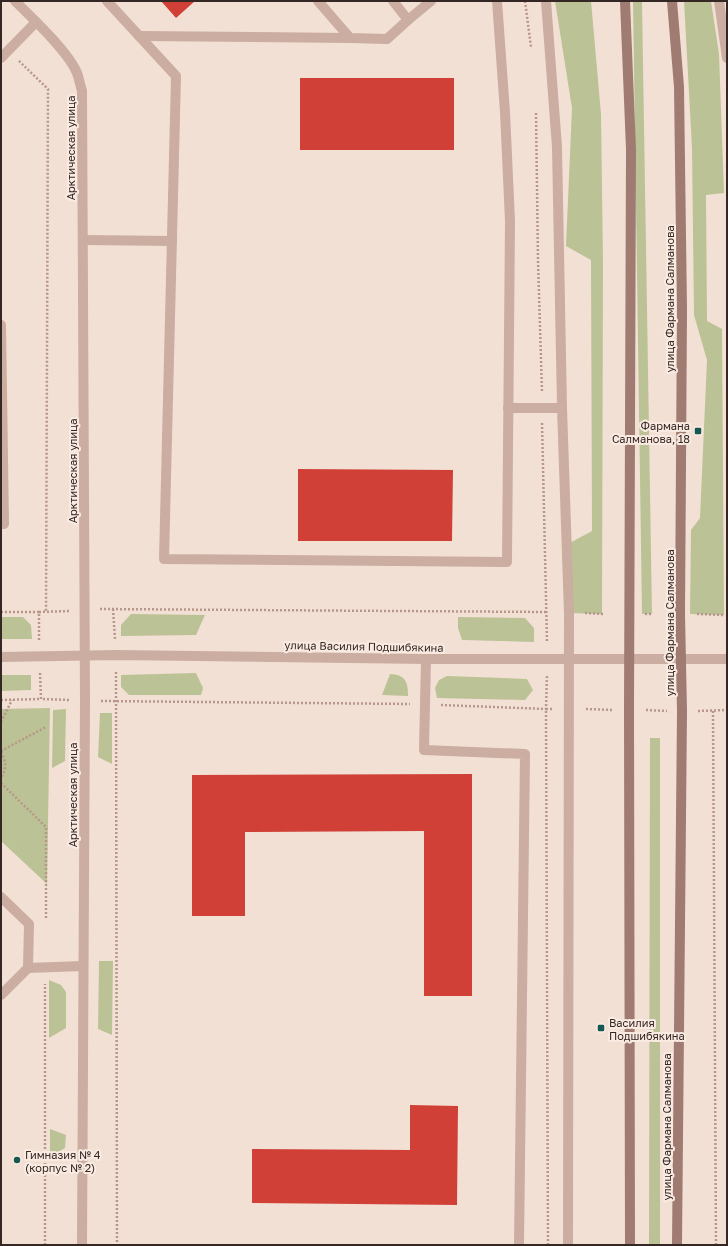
<svg xmlns="http://www.w3.org/2000/svg" width="728" height="1246" font-family="'Golos Text',sans-serif">
  <style>
    .green { fill: #bbc295 }
    .building { fill: #d04036 }
    .lines { fill: none; stroke-linecap: round; stroke-linejoin: round }
    .path { stroke: #b7968b; stroke-width: 2.5; stroke-dasharray: 2 2; stroke-linecap: butt }
    .lane { stroke: #cbada1; stroke-width: 10 }
    .street { stroke: #cbada1; stroke-width: 10 }
    .secondary { stroke: #9f7b72; stroke-width: 10 }
    .poi-dot { fill: #175952; stroke: #faebe2; stroke-width: 1.5 }
    .labels { text-anchor: middle; dominant-baseline: central; stroke-width: 4; stroke-linejoin: round; paint-order: stroke }
    .street-label { font-size: 11px; fill: #352724; stroke: #faebe2 }
    .poi-label { font-size: 11px; fill: #352724; stroke: #faebe2; text-anchor: start }
  </style>
  <rect width="100%" height="100%" fill="#f3e0d5"/>
  <g class="green">
    <polygon points="555,1 591,1 601,114 603,264 602,614 569,613 566,545 592,531 591,260 566,246 572,108"/>
    <polygon points="633,1 641,1 642,2 652,614 642,614"/>
    <polygon points="684,1 711,1 719,54 724,193 706,195 707,321 722,329 724,615 690,614 691,530 700,518 707,360 694,315 692,148"/>
    <polygon points="131,614 205,615 196,635 121,636 121,625"/>
    <polygon points="23,617 31,625 32,639 1,639 1,617"/>
    <polygon points="458,617 525,618 534,628 534,642 462,640 458,628"/>
    <polygon points="196,673 203,688 201,695 129,695 121,687 121,675"/>
    <path d="M 390,674 C 405,675 408,681 408,696 L 382,695 Z"/>
    <polygon points="1,675 31,675 31,690 1,691"/>
    <polygon points="447,676 527,679 533,690 525,700 437,698 435,688 439,680"/>
    <polygon points="50,708 47,884 1,841 1,709"/>
    <polygon points="66,709 65,761 52,768 53,710"/>
    <polygon points="100,713 112,713 112,764 98,757"/>
    <polygon points="650,738 660,738 660,1245 649,1245"/>
    <polygon points="99,961 113,961 112,1035 98,1029"/>
    <polygon points="49,980 61,985 66,992 66,1028 49,1038"/>
    <polygon points="50,1129 66,1135 65,1148 50,1157"/>
  </g>
  <g class="building">
    <polygon points="161,1 195,1 176,18"/>
    <rect x="300" y="78" width="154" height="72"/>
    <polygon points="298,469 453,470 452,541 298,541"/>
    <polygon points="472,774 472,996 424,996 424,831 245,832 245,916 192,916 192,775"/>
    <polygon points="410,1105 458,1106 457,1205 252,1203 252,1149 410,1150"/>
  </g>
  <g class="lines">
    <g class="path">
      <polyline points="525,1 531,47"/>
      <polyline points="19,61 48,89 46,612"/>
      <polyline points="536,113 538,261 542,392"/>
      <polyline points="542,423 547,642"/>
      <polyline points="100,609 547,612"/>
      <polyline points="113,609 115,639"/>
      <polyline points="1,612 39,612 39,640"/>
      <polyline points="39,612 69,611"/>
      <polyline points="585,613 603,614"/>
      <polyline points="645,614 652,614"/>
      <polyline points="697,614 724,615"/>
      <polyline points="116,672 117,1245"/>
      <polyline points="40,673 41,699 70,700"/>
      <polyline points="1,700 41,699"/>
      <polyline points="101,701 410,704"/>
      <polyline points="441,705 546,709 547,675"/>
      <polyline points="586,709 613,710"/>
      <polyline points="646,710 667,711"/>
      <polyline points="698,711 727,710"/>
      <polyline points="713,711 716,1245"/>
      <polyline points="1,722 12,700"/>
      <polyline points="1,751 46,727"/>
      <path d="M 1,752 C 6,761 7,769 1,777"/>
      <polyline points="1,783 46,827 46,919"/>
      <polyline points="45,1245 45,984"/>
      <polyline points="548,1245 546,709 553,709"/>
    </g>
    <g class="lane">
      <polyline points="107,1 176,76 164,559 507,562 510,221 505,112 497,1"/>
      <polyline points="318,1 350,38 387,39 408,20"/>
      <polyline points="393,1 408,20 431,1"/>
      <polyline points="546,1 557,147 562,408 569,613 568,1245"/>
      <polyline points="719,1 727,58"/>
      <polyline points="139,36 350,38"/>
      <polyline points="1,58 36,22"/>
      <polyline points="83,240 172,241"/>
      <polyline points="1,325 4,524 1,524"/>
      <polyline points="508,408 562,408"/>
      <polyline points="426,659 424,750 525,754 519,1245"/>
      <polyline points="1,897 29,924 28,968 83,966"/>
    </g>
    <g class="street">
      <path d="M 15,1 C 32,18 68,51 77,73 C 79,78 80,85 82,91 L 85,701 L 82,1245"/>
      <polyline points="1,657 116,655 426,659 727,659"/>
      <polyline points="1,995 28,968"/>
    </g>
    <g class="secondary">
      <polyline points="625,1 631,149 629,710 630,1245"/>
      <polyline points="672,1 679,87 682,310 680,614 682,711 677,1245"/>
    </g>
  </g>
  <g class="poi-dot">
    <rect x="694" y="427" width="8" height="8" rx="2"/>
    <rect x="597" y="1024" width="8" height="8" rx="2"/>
    <circle cx="17" cy="1160" r="4"/>
  </g>
  <g class="labels">
    <g class="street-label">
      <text transform="translate(70 148) rotate(-90)">Арктическая улица</text>
      <text transform="translate(669 299) rotate(-90)">улица Фармана Салманова</text>
      <text transform="translate(72 471) rotate(-90)">Арктическая улица</text>
      <text transform="translate(669 623) rotate(-90)">улица Фармана Салманова</text>
      <text transform="translate(364 646) rotate(1)">улица Василия Подшибякина</text>
      <text transform="translate(72 795) rotate(-90)">Арктическая улица</text>
      <text transform="translate(666 1127) rotate(-90)">улица Фармана Салманова</text>
    </g>
    <g class="poi-label">
      <text x="690" y="425" text-anchor="end">Фармана<tspan x="690" dy="13">Салманова, 18</tspan></text>
      <text x="609" y="1022">Василия<tspan x="609" dy="13">Подшибякина</tspan></text>
      <text x="25" y="1154">Гимназия № 4<tspan x="25" dy="13">(корпус № 2)</tspan></text>
    </g>
  </g>
  <rect width="728" height="1246" fill="none" stroke="#352724" stroke-width="4"/>
</svg>
